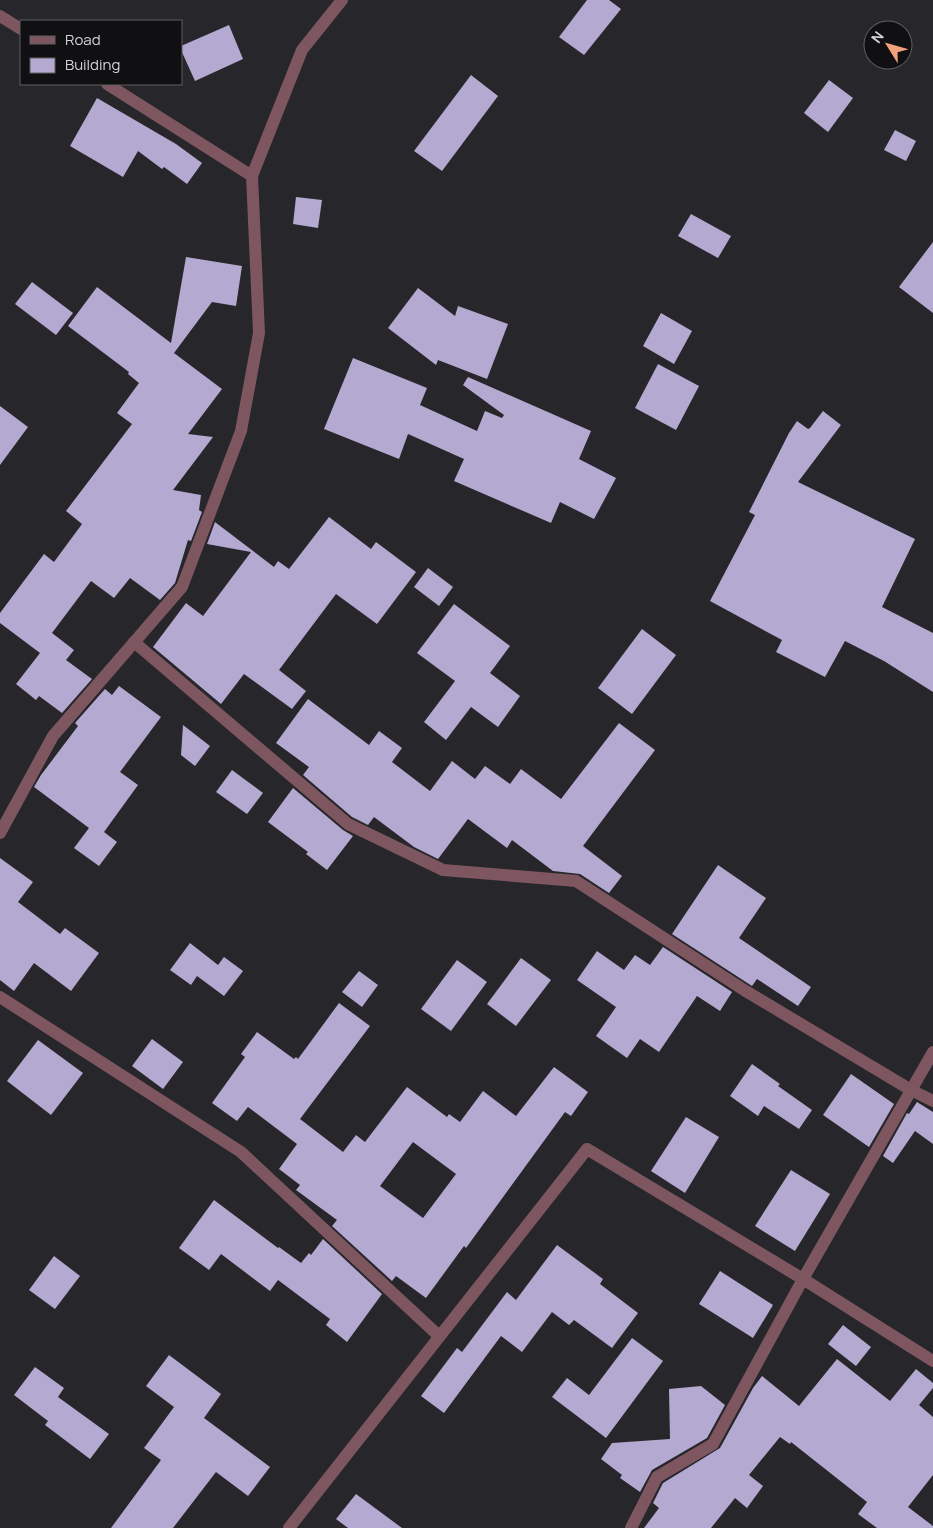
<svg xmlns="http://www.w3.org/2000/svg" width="933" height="1528" font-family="Manrope,sans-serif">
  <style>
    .building { fill: #b4a9d1; fill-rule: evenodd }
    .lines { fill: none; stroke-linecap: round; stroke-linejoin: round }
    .minor { stroke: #7d5660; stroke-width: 12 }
  </style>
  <rect width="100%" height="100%" fill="#27262b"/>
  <g class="building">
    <polygon points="587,0 609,0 621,9 584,55 559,37"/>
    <polygon points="229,25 243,59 195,81 181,50 181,46"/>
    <polygon points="471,75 498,96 442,171 414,151"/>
    <polygon points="829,80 853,98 828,132 804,113"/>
    <polygon points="97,98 176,144 202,163 187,184 164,167 162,169 138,151 123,177 70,146"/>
    <polygon points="895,130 916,141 906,161 884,150"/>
    <polygon points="296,197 322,200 318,228 293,224"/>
    <polygon points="691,214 731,236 718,258 678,236"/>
    <polygon points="933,242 933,313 899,287"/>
    <polygon points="186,257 242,266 236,306 212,302 174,353 222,389 188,434 213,437 173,490 201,495 199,510 202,512 191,541 188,540 175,583 160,600 130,578 114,598 91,581 52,633 74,650 66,660 92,679 62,713 39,696 36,700 16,684 40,653 0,623 0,613 44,554 54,562 82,524 66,511 132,424 117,413 139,383 128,374 129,372 68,326 97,287 171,343"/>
    <polygon points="32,282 73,313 56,335 15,304"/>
    <polygon points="418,288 455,316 458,306 508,324 487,379 438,360 436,365 388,328"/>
    <polygon points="661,313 692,331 674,364 643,346"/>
    <polygon points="353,358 427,388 420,405 477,431 485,411 502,418 504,415 463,385 468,377 591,431 579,459 616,478 594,519 560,502 551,523 454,481 464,459 408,434 399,459 324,429"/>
    <polygon points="658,364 699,386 676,430 635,408"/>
    <polygon points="0,406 28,427 0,465"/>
    <polygon points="823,411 841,425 798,482 915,539 882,607 933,633 933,692 884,661 845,641 825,677 776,652 782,640 710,601 755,515 749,512 789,433 797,421 808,429 810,428"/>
    <polygon points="329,517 371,549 376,542 416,572 377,624 336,594 279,670 306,691 292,709 244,674 221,704 153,647 186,603 203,616 251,552 207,544 215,522 274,567 278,561 289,569"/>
    <polygon points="428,568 453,587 439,606 414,587"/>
    <polygon points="454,604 510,646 490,673 520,696 498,727 471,707 446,740 424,722 455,681 417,653"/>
    <polygon points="642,629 676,655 632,714 598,688"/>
    <polygon points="119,686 161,717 120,772 138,785 104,832 117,842 99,866 74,848 89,828 34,787 41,775 78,726 75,723 105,689 112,695"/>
    <polygon points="308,699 369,745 379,731 402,748 392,762 430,791 452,761 475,779 485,766 510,784 521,769 561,799 619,723 655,750 583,846 622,876 609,893 580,874 553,871 512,840 507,848 468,819 438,859 414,847 374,817 368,825 352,817 303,775 309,767 276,743"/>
    <polygon points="183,725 210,746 195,766 181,755"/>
    <polygon points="232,770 263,793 247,814 216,792"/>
    <polygon points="293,788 343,830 353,836 327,870 306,854 308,852 268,822"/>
    <polygon points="0,858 33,882 18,902 60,934 65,928 99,953 71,991 34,963 14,991 0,980"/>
    <polygon points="718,865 766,898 739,938 811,987 798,1006 757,979 752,986 672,934"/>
    <polygon points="190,943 218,965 224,957 243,971 224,996 197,976 191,985 170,970"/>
    <polygon points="663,947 732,992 720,1011 697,996 659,1052 640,1039 627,1058 596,1036 616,1007 577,980 597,951 624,970 635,955 650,965"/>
    <polygon points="521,958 551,980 516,1026 487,1004"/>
    <polygon points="457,960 487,982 451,1031 421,1009"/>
    <polygon points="359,971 378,985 362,1007 342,992"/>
    <path d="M 339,1003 L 370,1026 L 300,1119 L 343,1152 L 356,1135 L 365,1142 L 407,1087 L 447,1117 L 449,1114 L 460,1122 L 483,1091 L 516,1116 L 554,1067 L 588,1092 L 571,1116 L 565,1112 L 466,1248 L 464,1246 L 426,1298 L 396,1276 L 392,1281 L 332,1226 L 337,1220 L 296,1190 L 300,1185 L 279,1169 L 297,1144 L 248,1107 L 237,1121 L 212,1103 L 245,1057 L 241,1054 L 257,1032 L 294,1059 L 296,1057 L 298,1059 ZM 413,1142 L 456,1174 L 423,1218 L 380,1186 Z"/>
    <polygon points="152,1039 183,1062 163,1089 132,1066"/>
    <polygon points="38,1040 83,1073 51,1115 7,1081"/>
    <polygon points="752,1064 780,1084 778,1086 812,1110 799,1129 764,1106 758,1116 730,1096"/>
    <polygon points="851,1074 894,1104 869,1147 823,1115"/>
    <polygon points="917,1102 933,1112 933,1144 915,1131 893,1163 883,1156 907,1113 909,1114"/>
    <polygon points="686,1117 719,1137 685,1193 651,1171"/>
    <polygon points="791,1170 830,1194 795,1251 755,1226"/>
    <polygon points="214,1200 278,1248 279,1247 301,1263 309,1253 311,1255 323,1239 382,1294 347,1342 326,1325 330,1319 278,1280 270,1291 221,1254 209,1270 179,1248"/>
    <polygon points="557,1245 603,1279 600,1284 638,1313 612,1348 574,1320 569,1325 552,1312 522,1352 501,1336 444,1413 421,1396 457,1348 462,1352 507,1292 516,1300"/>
    <polygon points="54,1256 80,1276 55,1309 29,1290"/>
    <polygon points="720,1271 773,1305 753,1338 699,1304"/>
    <polygon points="843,1325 871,1347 856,1366 828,1344"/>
    <polygon points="632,1338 663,1361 606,1438 552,1397 567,1378 589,1395"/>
    <polygon points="169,1355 221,1394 204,1418 270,1467 248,1496 216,1472 173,1528 111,1528 161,1460 144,1448 174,1407 146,1386"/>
    <polygon points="837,1359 890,1401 916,1369 933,1383 933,1388 919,1405 933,1417 933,1475 908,1507 933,1526 933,1528 877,1528 858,1514 867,1502 791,1442 790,1444 780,1437 749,1475 763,1486 747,1508 735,1498 711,1528 644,1528 659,1508 653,1503 663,1483 720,1448 753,1388 762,1376 799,1406"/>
    <polygon points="35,1367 64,1388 58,1397 109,1434 90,1459 45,1425 48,1421 14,1395"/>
    <polygon points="701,1386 725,1405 707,1438 652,1470 640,1492 620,1478 622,1475 601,1459 612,1443 670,1439 669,1389"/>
    <polygon points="356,1494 402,1528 348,1528 336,1519"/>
  </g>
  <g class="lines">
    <g class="minor">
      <polyline points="0,16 21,29"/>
      <polyline points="107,84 252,176"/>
      <polyline points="134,642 348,824 443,870 576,881 744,990 911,1090 933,1101"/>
      <polyline points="0,833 53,736 182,587 241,431 259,333 252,176 302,50 342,0"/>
      <polyline points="0,997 241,1152 439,1336"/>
      <polyline points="289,1528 587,1149 803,1279 933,1361"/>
      <polyline points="631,1528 657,1477 713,1444 803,1279 933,1052"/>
    </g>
  </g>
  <rect x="20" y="20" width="162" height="65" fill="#100f11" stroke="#5e5e60"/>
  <rect x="30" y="36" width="25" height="8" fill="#7d5660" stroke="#5e5e60"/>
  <text x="65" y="45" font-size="15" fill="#d4d4d6">Road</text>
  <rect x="30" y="58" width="25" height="15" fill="#b4a9d1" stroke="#5e5e60"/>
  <text x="65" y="70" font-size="15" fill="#d4d4d6">Building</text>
  <g transform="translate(888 45) rotate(307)"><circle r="24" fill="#100f11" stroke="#5e5e60"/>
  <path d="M0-4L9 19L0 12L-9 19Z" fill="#f1a17c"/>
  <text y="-8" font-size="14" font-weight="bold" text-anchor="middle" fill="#d4d4d6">N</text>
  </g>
</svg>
